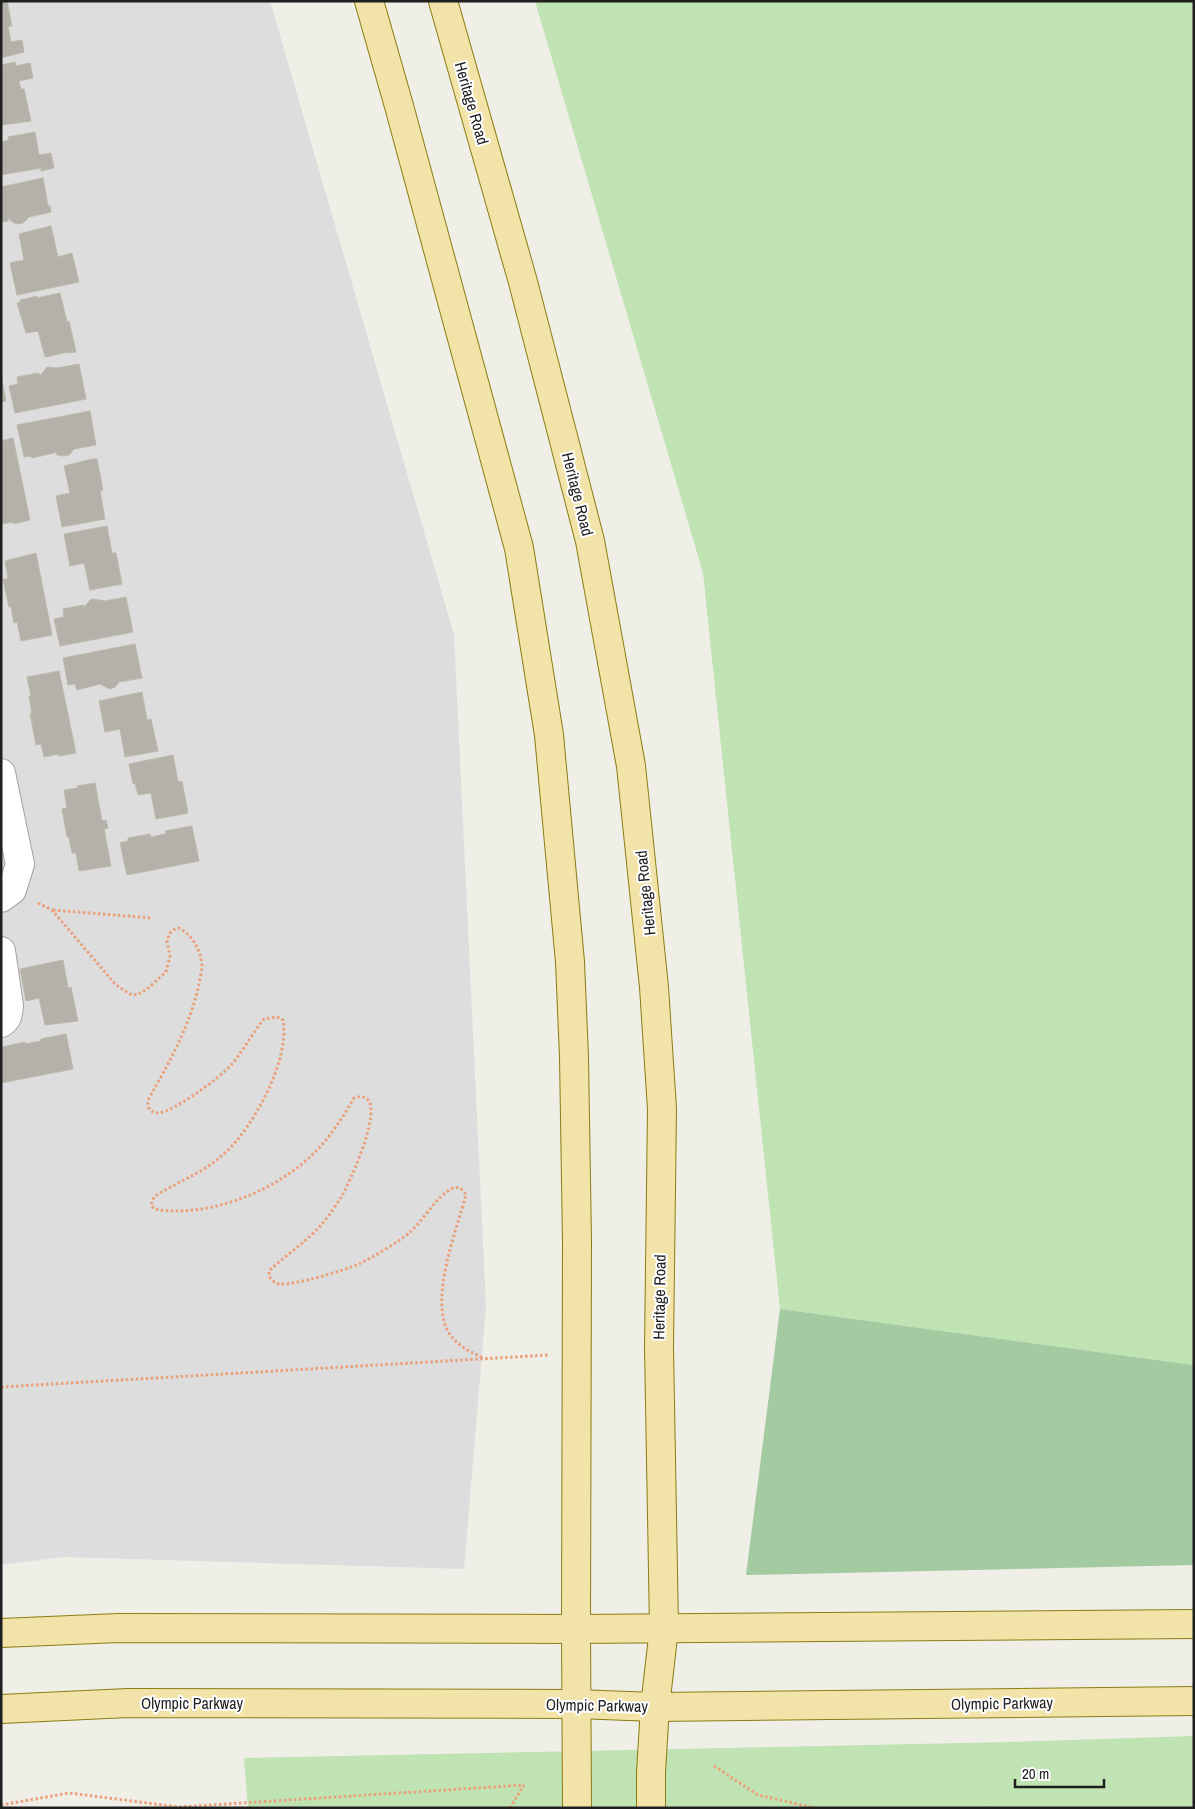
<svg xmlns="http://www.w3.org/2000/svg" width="1195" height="1809" font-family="'Archivo Narrow',sans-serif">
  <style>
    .residential { fill: #ddd }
    .grass { fill: #c0e3b3 }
    .forest { fill: #a3caa0 }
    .building { fill: #b4b1aa; stroke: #bfb8ab }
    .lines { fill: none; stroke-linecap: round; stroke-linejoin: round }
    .minor-casing { stroke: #a3a3a3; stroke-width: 30 }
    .major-casing { stroke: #8a7d11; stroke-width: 30 }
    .path { stroke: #eba07c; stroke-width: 3; stroke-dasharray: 2.5 2.5; stroke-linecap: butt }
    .minor { stroke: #fff; stroke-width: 28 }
    .major { stroke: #f2e3a9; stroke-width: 28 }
    .labels { text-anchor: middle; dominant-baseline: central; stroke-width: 4; stroke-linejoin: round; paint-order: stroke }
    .street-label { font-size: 16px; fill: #1f1f1f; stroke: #fff }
  </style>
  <rect width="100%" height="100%" fill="#efeee7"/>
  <polygon class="residential" points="1,1 270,1 454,635 486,1306 464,1569 63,1557 1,1565"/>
  <g class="grass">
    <polygon points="535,1 1194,1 1194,1365 780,1309 703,573"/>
    <polygon points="1194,1736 1194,1808 248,1808 244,1758 1010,1742"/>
  </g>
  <polygon class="forest" points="780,1309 1194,1365 1194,1565 746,1575"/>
  <g class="building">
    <polygon points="1,1 7,1 12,26 8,27 11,42 22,40 24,52 1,58"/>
    <polygon points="15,62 16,66 30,63 33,78 19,81 21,89 24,89 31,121 1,125 1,65"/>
    <polygon points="35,132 39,155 51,153 54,168 41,171 41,168 1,175 1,142 9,140 8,137"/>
    <polygon points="43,178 48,206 50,206 51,212 29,217 23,223 17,224 12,222 9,218 8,221 1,222 1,187"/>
    <polygon points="51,226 58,257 72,253 79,282 17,295 10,263 24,260 19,234"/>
    <polygon points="60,293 67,322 69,321 76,352 68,353 68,352 45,357 38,331 26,333 17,303 21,302 20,300 37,296 37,298"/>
    <polygon points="79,364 86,399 15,413 9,386 18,384 17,377 38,373 41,375 47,367 57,368"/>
    <polygon points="1,376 6,401 1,402"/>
    <polygon points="90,411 96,445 74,449 69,455 63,456 57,455 55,451 54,453 32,458 31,456 24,457 17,425"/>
    <polygon points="13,438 30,520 13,524 13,522 1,524 1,441"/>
    <polygon points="92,459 97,459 103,490 100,491 105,519 62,527 56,496 70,493 64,466"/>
    <polygon points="107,526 112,553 116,553 122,584 90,590 84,563 70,566 64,534"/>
    <polygon points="36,553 52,635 21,641 17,622 14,623 11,607 9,607 3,579 8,579 5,561"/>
    <polygon points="126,597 133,632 60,646 54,619 64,617 63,609 84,605 84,608 90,600 93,599 105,601"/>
    <polygon points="135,644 142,678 119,682 115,687 110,689 100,684 77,690 75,684 68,685 63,658"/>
    <polygon points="59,671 76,753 59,756 58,754 44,757 41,744 36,745 30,713 32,713 29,696 31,696 27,677"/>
    <polygon points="142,692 147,720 151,719 158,751 125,757 120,729 105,732 99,701"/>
    <polygon points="173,755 178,782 182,781 188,813 156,819 151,793 138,795 135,783 133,784 129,764"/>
    <polygon points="95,783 102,821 106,820 108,828 104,829 111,866 79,871 76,853 72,853 69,837 67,837 62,809 67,808 64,790 78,788 77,786"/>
    <polygon points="192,826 199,861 127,875 120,843 128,841 128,838 150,834 151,837 166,834 165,831"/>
    <polygon points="63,960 68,988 71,987 78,1021 45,1025 39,998 26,1001 20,969"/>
    <polygon points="66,1034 73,1069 1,1083 2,1047 25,1042 25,1044 41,1041 41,1039"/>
  </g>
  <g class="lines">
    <defs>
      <g id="minor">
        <polyline points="1,773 20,864 12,890 1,898"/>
        <path d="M 1,951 L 9,1006 C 8,1014 8,1019 1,1023"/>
      </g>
      <g id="major">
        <polyline points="369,1 399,106 519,548 549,735 570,962 574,1057 577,1242 576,1629 577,1808"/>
        <polyline points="443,1 523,282 590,541 631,766 654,987 662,1109 659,1347 664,1628 655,1707 651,1772 651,1808"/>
        <polyline points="1,1633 119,1628 576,1629 1194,1624"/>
        <polyline points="1,1709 128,1703 576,1704 655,1707 1194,1701"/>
      </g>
    </defs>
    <use href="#minor" class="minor-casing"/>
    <use href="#major" class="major-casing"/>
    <g class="path">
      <path d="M 38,903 L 52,910 L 116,985 L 130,994 L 137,995 L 147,989 L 166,972 L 170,956 L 167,942 L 169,934 L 173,930 L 179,928 C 193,936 200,949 202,965 C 202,971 200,978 199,984 C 190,1026 169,1063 148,1100 L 148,1107 C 151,1111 153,1113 158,1113 C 174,1112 221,1077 232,1064 C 244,1050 252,1033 264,1019 L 277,1017 L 283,1020 C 290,1060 254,1126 225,1153 C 205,1172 179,1181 157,1195 L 153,1199 L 151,1205 L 154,1209 C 208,1219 279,1190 316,1151 C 331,1136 343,1117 354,1098 C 395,1085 350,1181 343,1194 C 337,1204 329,1216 321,1225 C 307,1241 288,1254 272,1268 L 269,1271 L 269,1276 C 272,1281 276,1284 281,1284 C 296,1285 345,1270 359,1264 C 370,1259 400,1241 409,1233 C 424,1220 434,1199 451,1189 C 458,1185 463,1189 466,1195 C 456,1231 429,1300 449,1333 C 457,1346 471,1352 483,1358"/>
      <polyline points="53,910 151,918"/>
      <polyline points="1,1387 548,1355"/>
      <polyline points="714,1766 758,1795 815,1808"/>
      <polyline points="1,1805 69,1793 179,1807 524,1785"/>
      <polyline points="510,1808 524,1785"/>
      <polyline points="989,1808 992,1808"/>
    </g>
    <use href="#minor" class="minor"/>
    <use href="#major" class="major"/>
  </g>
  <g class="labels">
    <g class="street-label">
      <text transform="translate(472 103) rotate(74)">Heritage Road</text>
      <text transform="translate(578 494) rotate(76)">Heritage Road</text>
      <text transform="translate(645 893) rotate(-96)">Heritage Road</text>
      <text transform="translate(659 1297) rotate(-89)">Heritage Road</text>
      <text x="192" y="1703">Olympic Parkway</text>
      <text transform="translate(1002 1703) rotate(-1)">Olympic Parkway</text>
      <text transform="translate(597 1705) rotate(1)">Olympic Parkway</text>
    </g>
  </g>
  <rect width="1195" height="1809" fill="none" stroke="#1f1f1f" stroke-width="5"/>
  <path d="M1015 1779v8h89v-8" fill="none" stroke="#1f1f1f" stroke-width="2.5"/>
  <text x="1022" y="1779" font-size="15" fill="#1f1f1f" stroke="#ffffff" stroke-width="4" paint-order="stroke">20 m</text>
</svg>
